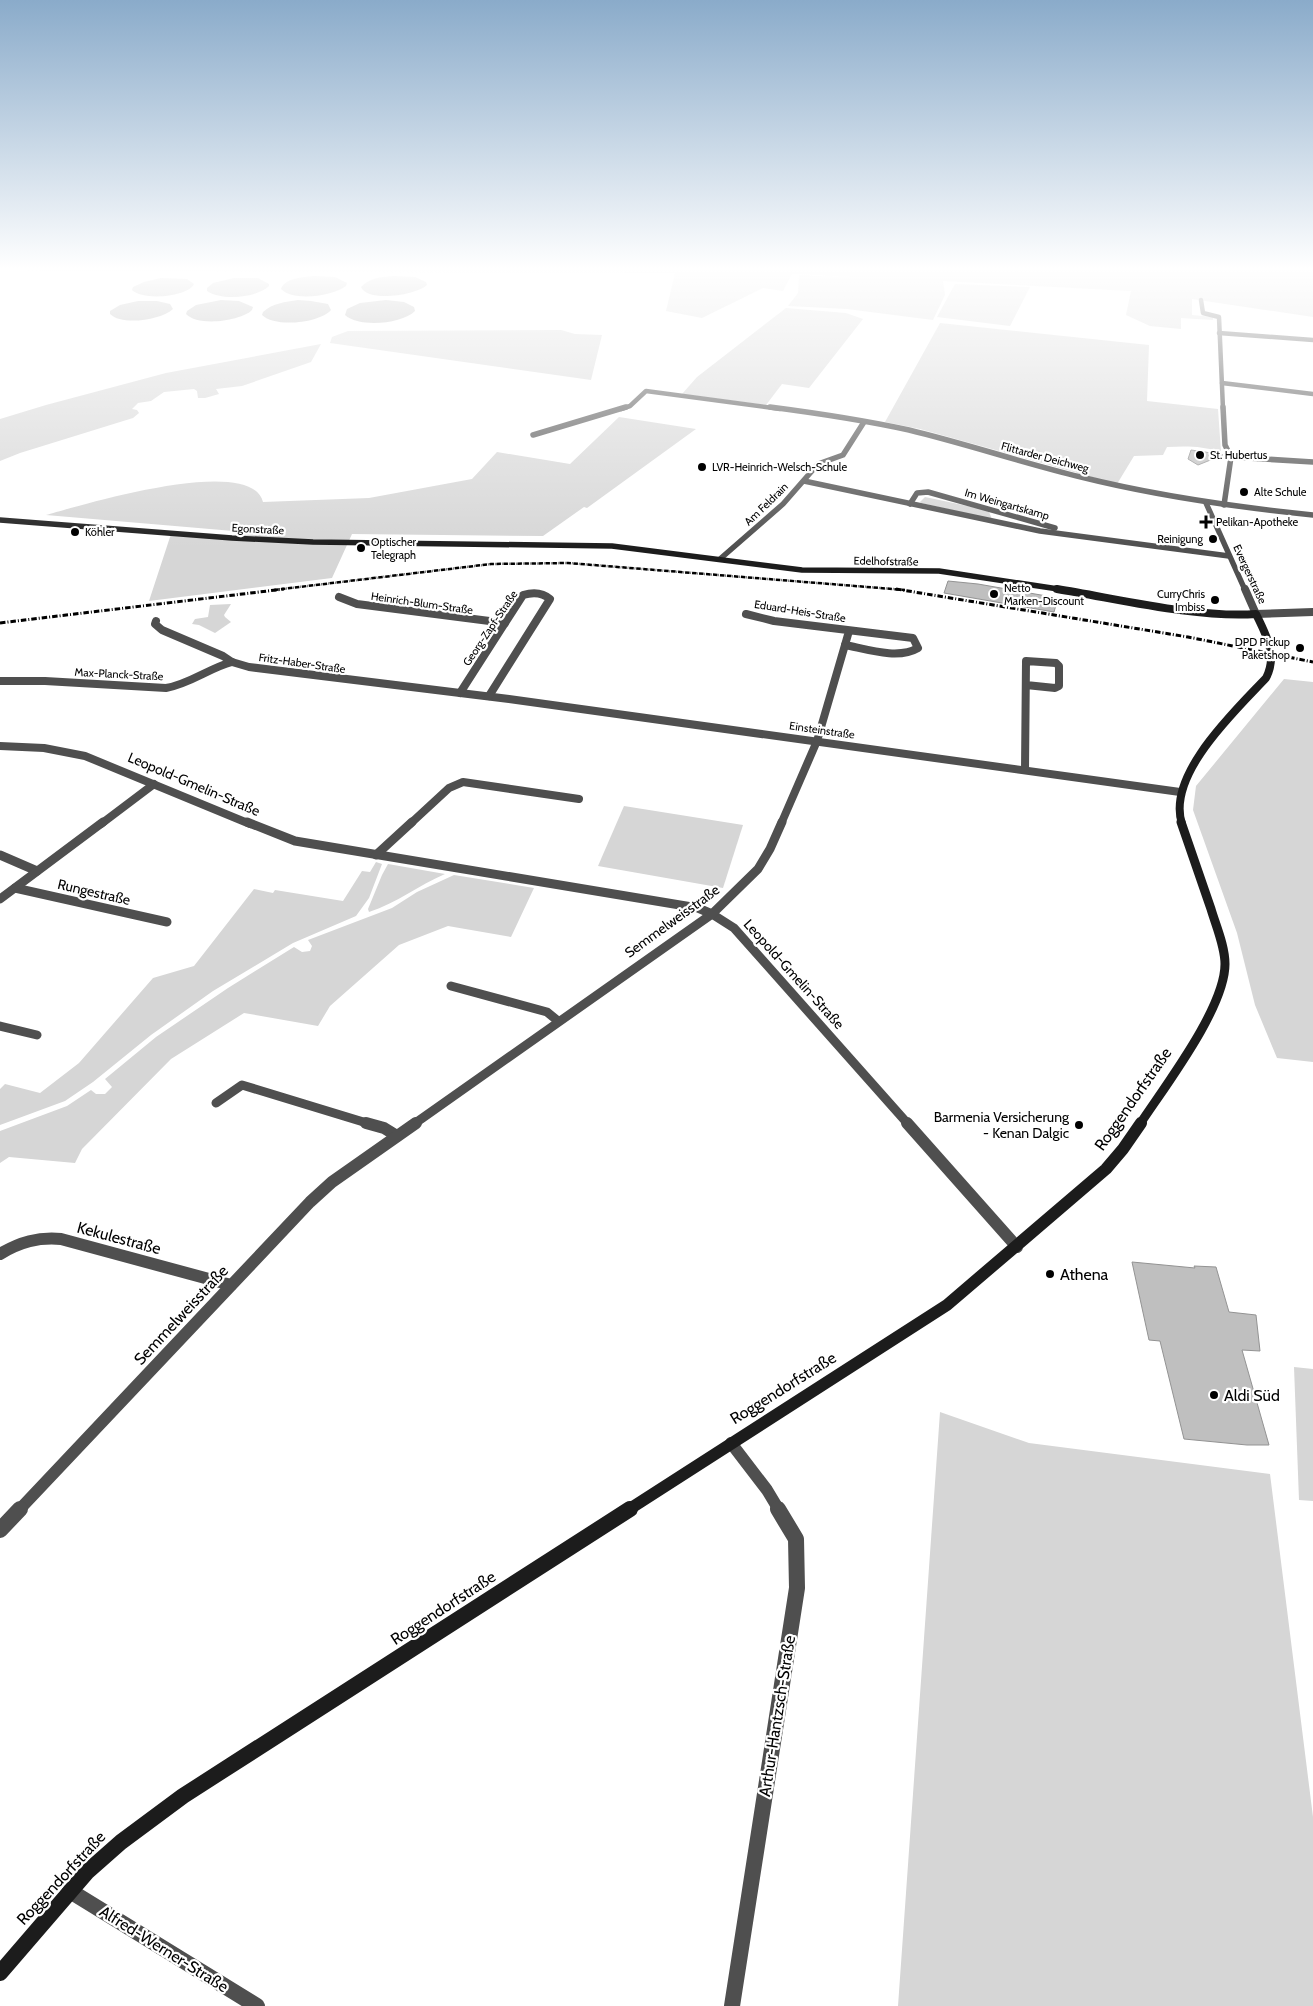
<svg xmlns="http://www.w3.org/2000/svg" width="1313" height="2006" font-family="Cabin,sans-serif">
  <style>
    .green { fill: #d6d6d6 }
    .water { fill: #9d9d9d }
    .building { fill: #bfbfbf; stroke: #939393 }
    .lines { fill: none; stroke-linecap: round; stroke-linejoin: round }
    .street-far5 { stroke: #4f4f4f; stroke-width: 4.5 }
    .street-far4 { stroke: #4f4f4f; stroke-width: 5.5 }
    .street-far3 { stroke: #4f4f4f; stroke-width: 8 }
    .street-far2 { stroke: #4f4f4f; stroke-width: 9 }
    .street-far1 { stroke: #4f4f4f; stroke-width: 12 }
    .street { stroke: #4f4f4f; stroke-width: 16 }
    .secondary-far4 { stroke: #1c1c1c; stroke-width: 5.5 }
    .secondary-far3 { stroke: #1c1c1c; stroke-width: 8 }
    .secondary-far2 { stroke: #1c1c1c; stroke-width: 9 }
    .secondary-far1 { stroke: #1c1c1c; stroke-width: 12 }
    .secondary { stroke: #1c1c1c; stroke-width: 16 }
    .rail-far1 { stroke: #000; stroke-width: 2.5; stroke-dasharray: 4.5 1 0.5 1; stroke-linecap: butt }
    .rail { stroke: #000; stroke-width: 3; stroke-dasharray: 5.5 2 1 2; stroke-linecap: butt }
    .poi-dot { fill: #000; stroke: #fff; stroke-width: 2 }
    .labels { text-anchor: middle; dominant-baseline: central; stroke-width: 4.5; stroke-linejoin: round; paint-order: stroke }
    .far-poi-label { font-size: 11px; fill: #000; stroke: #fff; text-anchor: start }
    .far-street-label { font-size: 11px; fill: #000; stroke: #fff }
    .street-label { font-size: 14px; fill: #000; stroke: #fff }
    .poi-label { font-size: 14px; fill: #000; stroke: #fff; text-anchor: end }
    .near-street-label { font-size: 16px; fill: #000; stroke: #fff }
    .near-poi-label { font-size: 16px; fill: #000; stroke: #fff; text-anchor: start }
  </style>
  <rect width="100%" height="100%" fill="#fff"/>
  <g class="green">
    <polygon points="0,267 1313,267 1313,317 1192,299 1192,315 1213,317 1213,320 1181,318 1181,329 1150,326 1126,315 1131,291 943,281 945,295 933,320 847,309 788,306 798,293 799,275 884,279 800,274 792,274 783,291 763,288 702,318 666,311 675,273 48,271 0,269"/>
    <polygon points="955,284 1030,287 1010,326 937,317"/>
    <polygon points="786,308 846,313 863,319 809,388 782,384 766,405 682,394 697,377"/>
    <path d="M 940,323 L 1149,345 L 1147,401 L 1218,409 L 1221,452 C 1203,446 1186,446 1167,447 L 1163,455 L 1134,456 L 1117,484 L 920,429 L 885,422 Z"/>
    <polygon points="561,330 575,334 602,335 591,380 330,343 332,337 348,331"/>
    <polygon points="321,344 311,362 242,386 216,389 219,394 205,398 198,398 197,391 194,389 164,392 151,401 138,403 132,409 137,410 139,413 133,418 20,453 0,461 0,419 46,405 166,373"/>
    <path d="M 619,417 L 696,429 L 587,508 L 584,507 L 543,536 L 352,534 L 332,578 L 149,601 L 171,534 L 239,540 L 245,532 L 46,515 C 79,506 251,453 263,502 L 369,498 L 472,479 L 497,452 L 570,464 Z"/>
    <polygon points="925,497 982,509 989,512 992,519 921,503 920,502"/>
    <polygon points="231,604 224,615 225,617 231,622 215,633 199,625 192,624 195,619 208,617 210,605"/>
    <polygon points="1284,679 1313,682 1313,1062 1277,1058 1255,1005 1237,933 1193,810 1196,786"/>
    <polygon points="624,806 743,825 723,888 598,866"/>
    <polygon points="376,862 382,864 369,898 356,916 293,943 213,991 151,1035 93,1082 65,1101 0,1125 0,1089 5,1084 40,1093 79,1063 153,978 194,966 254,889 273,893 275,890 343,901 362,871 370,872"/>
    <path d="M 388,864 L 445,874 C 419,885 397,903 369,912 L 368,909 L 382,875 Z"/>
    <polygon points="454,875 534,888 511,937 448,926 399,945 330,1006 318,1026 244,1013 171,1059 82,1149 75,1163 9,1157 0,1163 0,1131 67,1106 91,1090 96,1094 105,1094 112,1087 105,1079 156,1037 228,988 294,947 302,952 310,951 312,946 308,940 392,908 417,892"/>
    <polygon points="1294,1367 1313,1369 1313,1501 1299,1500"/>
    <polygon points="940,1412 1029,1443 1270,1474 1313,1817 1313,2006 898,2006"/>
  </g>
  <g class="water">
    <path d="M 314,276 L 335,277 L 347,283 L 346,286 C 332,296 294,302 281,289 C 285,278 303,277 314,276 Z"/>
    <path d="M 393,276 L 415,277 L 426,282 L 427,285 C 416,295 368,303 361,287 C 369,278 381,277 393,276 Z"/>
    <path d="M 161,278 L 187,279 L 194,284 C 188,297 143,301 132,290 L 133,287 L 144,282 Z"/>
    <path d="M 234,278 L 258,278 L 269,284 L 269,286 C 256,298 222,301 207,291 L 207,288 L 213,283 Z"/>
    <path d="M 221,300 L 239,301 L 253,307 L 252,310 C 241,321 198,327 186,314 L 187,311 L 196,305 Z"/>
    <path d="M 298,300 L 311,301 L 328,304 L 331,310 C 320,323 275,328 262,315 L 263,312 C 273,303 285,302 298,300 Z"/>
    <path d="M 386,300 L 404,302 L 414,307 L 415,311 C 402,324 359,328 345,315 L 347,309 L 360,303 Z"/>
    <path d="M 138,301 L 157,301 L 170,304 L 173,309 C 161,320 122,326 110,314 L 110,311 L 120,305 Z"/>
  </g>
  <g class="building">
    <polygon points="1191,450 1205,452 1223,455 1198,465 1188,459"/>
    <polygon points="948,581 978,584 1058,598 1054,612 944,593"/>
    <polygon points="1132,1262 1195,1268 1194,1266 1216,1267 1229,1312 1256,1315 1260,1351 1242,1350 1269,1445 1247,1445 1184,1439 1160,1341 1149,1340"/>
  </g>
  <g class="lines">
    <g class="street-far5">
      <polyline points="1201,300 1203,313 1219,317 1223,409"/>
      <polyline points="1219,333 1313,340"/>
      <polyline points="1222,383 1313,394"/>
      <polyline points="621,409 630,406 646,391 780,409"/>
    </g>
    <g class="street-far4">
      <path d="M 770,407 C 816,413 863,420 909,430 C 967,444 1023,463 1081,477 C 1157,496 1235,507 1313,515"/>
      <polyline points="1223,407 1225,445 1231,457 1224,505"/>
      <polyline points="533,435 626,407"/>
      <polyline points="1231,457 1313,462"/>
      <polyline points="804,481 1040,531 1229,556"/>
      <polyline points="1206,503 1245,590"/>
      <polyline points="910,504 917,493 928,492 1055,528"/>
      <polyline points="720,559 783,504 818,464 843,455 864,422"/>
    </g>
    <g class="street-far3">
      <polyline points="1245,589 1256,614 1313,612"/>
      <polyline points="339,597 357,604 505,623"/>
      <path d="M 746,614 L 774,621 L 913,638 L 918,648 C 898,660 866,649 845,645 L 849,631"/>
      <polyline points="156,621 155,624 162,630 223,656 232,662 249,667 509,699 1180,792"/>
      <path d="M 0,681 L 45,681 L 166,688 C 190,684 209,668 232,662"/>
      <path d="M 460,693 L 523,595 C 533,592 542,592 550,599 L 489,696"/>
      <polyline points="0,746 44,748 85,756 250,824"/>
      <polyline points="1025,770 1026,661 1056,663 1059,666 1059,686 1055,688 1026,685"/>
      <polyline points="101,824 154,784"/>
      <polyline points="410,824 449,788 463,782 579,799"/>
      <polyline points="781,824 817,741 845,645"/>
    </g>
    <g class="street-far2">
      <polyline points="247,822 295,841 698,908 712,914 734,928 908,1124"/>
      <polyline points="0,855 37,871"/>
      <polyline points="376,855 412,822"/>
      <polyline points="15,888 167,922"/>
      <polyline points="0,899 103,822"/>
      <polyline points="451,986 547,1012 558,1021"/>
      <polyline points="0,1026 37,1035"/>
      <polyline points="216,1103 242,1085 370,1124"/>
      <polyline points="414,1124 712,914 758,869 770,849 782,822"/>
    </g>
    <g class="street-far1">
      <polyline points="366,1123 384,1128 397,1136"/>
      <polyline points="907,1123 1017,1247"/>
      <path d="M 0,1254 C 20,1242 38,1237 61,1239 L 231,1285"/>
      <polyline points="731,1443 767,1490 779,1510"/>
      <polyline points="19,1510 310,1202 332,1182 416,1123"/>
    </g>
    <g class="street">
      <polyline points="0,1530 20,1509"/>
      <polyline points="70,1891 257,2006"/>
      <polyline points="732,2006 797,1588 796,1539 778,1509"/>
    </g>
    <polyline class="secondary-far4" points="0,520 232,538 313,542 612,546 802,570 939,571 1065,590"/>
    <path class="secondary-far3" d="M 1057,589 C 1119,599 1195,618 1256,614 C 1266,635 1278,655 1266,678 C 1235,711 1166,775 1182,824"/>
    <path class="secondary-far2" d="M 1140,1124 C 1165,1086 1225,1008 1225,964 C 1225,946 1216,926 1211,909 C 1201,880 1191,851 1181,822"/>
    <polyline class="secondary-far1" points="628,1510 947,1305 1106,1169 1123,1149 1141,1123"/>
    <polyline class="secondary" points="0,1973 87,1872 121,1842 183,1796 630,1509"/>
    <polyline class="rail-far1" points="274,590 491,564 568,563 905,590"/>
    <g class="rail">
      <polyline points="896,589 1188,637 1313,662"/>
      <polyline points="0,623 284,589"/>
    </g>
  </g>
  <linearGradient id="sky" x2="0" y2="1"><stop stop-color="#8aabca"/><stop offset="0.49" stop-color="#fff"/><stop offset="1" stop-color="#fff" stop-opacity="0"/></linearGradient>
  <rect width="1313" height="548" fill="url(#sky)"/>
  <g class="poi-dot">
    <circle cx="1200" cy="455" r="5"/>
    <circle cx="702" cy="467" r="5"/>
    <circle cx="1244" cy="492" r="5"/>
    <path d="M1203.5 514.5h5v5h5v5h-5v5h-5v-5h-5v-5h5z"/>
    <circle cx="75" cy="532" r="5"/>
    <circle cx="1213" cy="539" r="5"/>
    <circle cx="361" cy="548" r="5"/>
    <circle cx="994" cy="594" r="5"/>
    <circle cx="1215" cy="600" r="5"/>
    <circle cx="1300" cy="648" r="5"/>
    <circle cx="1079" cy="1125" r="5"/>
    <circle cx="1050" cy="1274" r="5"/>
    <circle cx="1214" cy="1395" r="5"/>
  </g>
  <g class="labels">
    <g class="far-poi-label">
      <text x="1210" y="455">St. Hubertus</text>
      <text x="712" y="467">LVR-Heinrich-Welsch-Schule</text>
      <text x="1254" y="492">Alte Schule</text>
      <text x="1216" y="522">Pelikan-Apotheke</text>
      <text x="85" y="532">Köhler</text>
      <text x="1203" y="539" text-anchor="end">Reinigung</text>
      <text x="371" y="542">Optischer<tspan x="371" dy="13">Telegraph</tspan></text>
      <text x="1004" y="588">Netto<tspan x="1004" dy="13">Marken-Discount</tspan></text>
      <text x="1205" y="594" text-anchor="end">CurryChris<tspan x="1205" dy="13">Imbiss</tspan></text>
      <text x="1290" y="642" text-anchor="end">DPD Pickup<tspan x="1290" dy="13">Paketshop</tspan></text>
    </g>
    <g class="far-street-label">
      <text transform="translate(1045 457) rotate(15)">Flittarder Deichweg</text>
      <text transform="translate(766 504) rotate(-44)">Am Feldrain</text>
      <text transform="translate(1007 504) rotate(16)">Im Weingartskamp</text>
      <text transform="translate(258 529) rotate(3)">Egonstraße</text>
      <text transform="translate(886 561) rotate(1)">Edelhofstraße</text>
      <text transform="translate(1250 574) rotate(65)">Evergerstraße</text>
      <text transform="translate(422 603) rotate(8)">Heinrich-Blum-Straße</text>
      <text transform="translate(800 611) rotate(9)">Eduard-Heis-Straße</text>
      <text transform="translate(490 628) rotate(-56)">Georg-Zapf-Straße</text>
      <text transform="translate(302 663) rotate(8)">Fritz-Haber-Straße</text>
      <text transform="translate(119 674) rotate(3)">Max-Planck-Straße</text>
      <text transform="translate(822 730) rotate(8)">Einsteinstraße</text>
    </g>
    <g class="street-label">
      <text transform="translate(194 784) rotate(23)">Leopold-Gmelin-Straße</text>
      <text transform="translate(94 892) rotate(13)">Rungestraße</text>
      <text transform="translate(672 921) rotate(-36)">Semmelweisstraße</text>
      <text transform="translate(794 974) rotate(48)">Leopold-Gmelin-Straße</text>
    </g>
    <g class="poi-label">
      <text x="1069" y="1117">Barmenia Versicherung<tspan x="1069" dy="16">- Kenan Dalgic</tspan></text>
    </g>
    <g class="near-street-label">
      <text transform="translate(1133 1099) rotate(-55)">Roggendorfstraße</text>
      <text transform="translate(119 1238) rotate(15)">Kekulestraße</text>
      <text transform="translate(181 1315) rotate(-47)">Semmelweisstraße</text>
      <text transform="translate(783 1388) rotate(-32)">Roggendorfstraße</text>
      <text transform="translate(443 1608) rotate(-33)">Roggendorfstraße</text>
      <text transform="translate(777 1716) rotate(-81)">Arthur-Hantzsch-Straße</text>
      <text transform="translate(61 1878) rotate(-47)">Roggendorfstraße</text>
      <text transform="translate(164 1949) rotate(32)">Alfred-Werner-Straße</text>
    </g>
    <g class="near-poi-label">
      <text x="1060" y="1274">Athena</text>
      <text x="1224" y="1395">Aldi Süd</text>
    </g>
  </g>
</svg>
